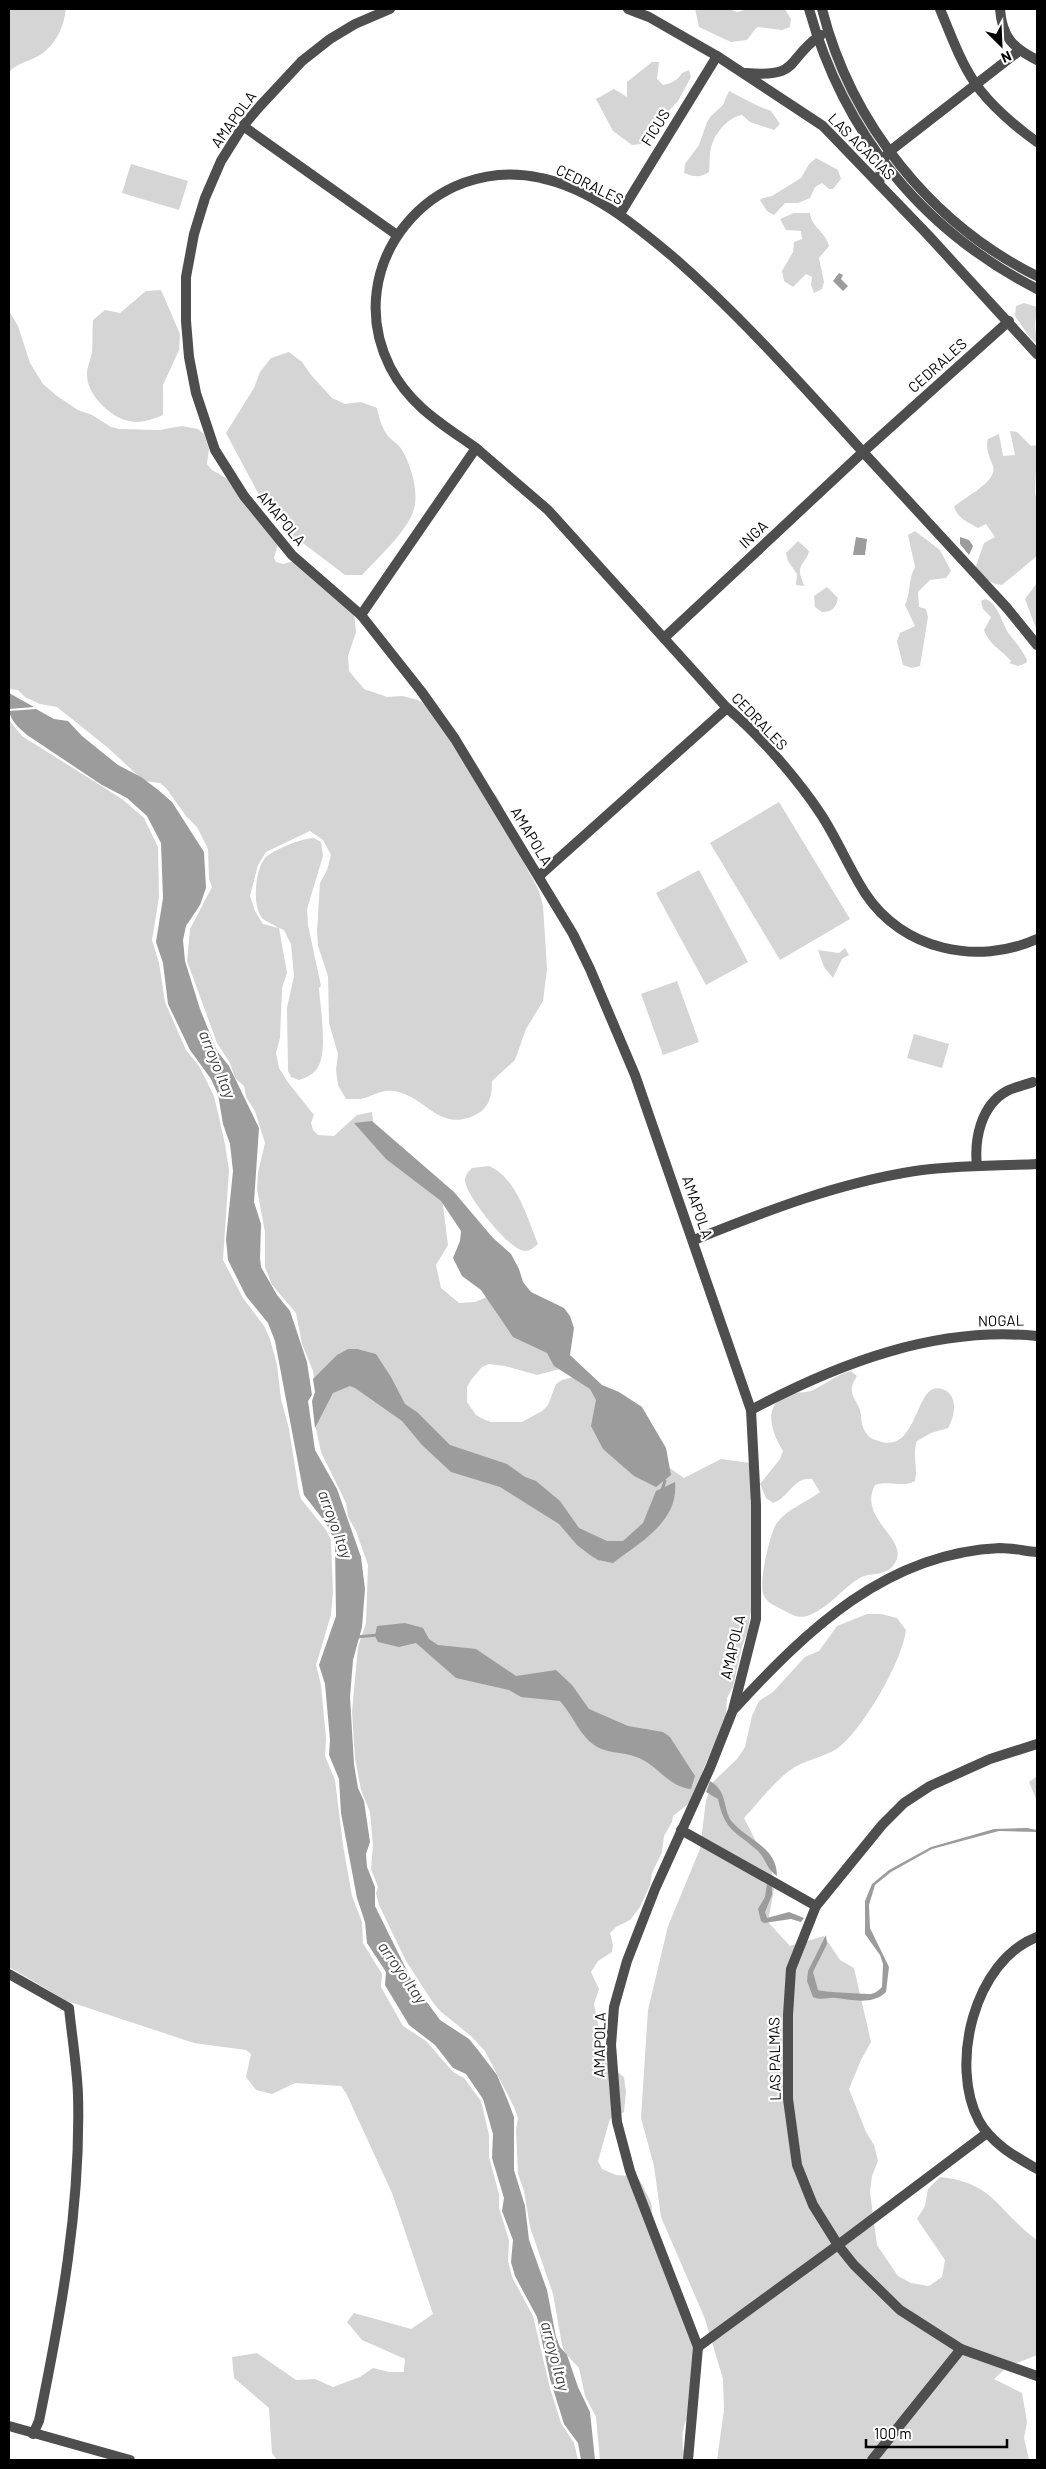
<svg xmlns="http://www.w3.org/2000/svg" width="1046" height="2469" font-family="Barlow,sans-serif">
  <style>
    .green { fill: #d5d5d5 }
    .water { fill: #9c9c9c }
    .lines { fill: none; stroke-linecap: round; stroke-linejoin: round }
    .stream { stroke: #9c9c9c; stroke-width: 3 }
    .minor { stroke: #4e4e4e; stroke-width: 10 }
    .labels { text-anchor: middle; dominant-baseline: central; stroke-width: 4.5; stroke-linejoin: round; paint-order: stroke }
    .street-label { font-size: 15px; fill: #000; stroke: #fff }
    .water-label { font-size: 16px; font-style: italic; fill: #3d3d3d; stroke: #fff }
  </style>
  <rect width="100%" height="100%" fill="#fff"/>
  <g class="green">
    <path d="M 9,9 L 66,9 C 64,26 57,42 43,53 C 32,61 18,62 9,72 Z"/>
    <polygon points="695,9 729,9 737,12 748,9 785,9 791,19 790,27 782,30 757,27 747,40 731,42 699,27"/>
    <polygon points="825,43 855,107 881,150 853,108"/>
    <path d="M 652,62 L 659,62 L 657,79 L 663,85 C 672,83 677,81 682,73 L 689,70 L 691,77 L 678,101 L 666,114 L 661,129 L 656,135 L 641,144 L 632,145 L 613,131 L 596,99 L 614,89 L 627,97 L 627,82 Z"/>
    <path d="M 729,91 L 756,105 L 771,111 L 780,124 L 774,130 L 750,122 L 742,115 C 728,117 714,134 711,148 C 709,156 710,165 709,172 C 700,178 694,177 684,173 L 685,164 L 699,145 L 707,122 L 711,116 L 723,105 Z"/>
    <polygon points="816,158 838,170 841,179 833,189 829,189 822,183 815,187 810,198 798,203 785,203 774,215 767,211 760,200 763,198 772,196 801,178 809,164"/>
    <polygon points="131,164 188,181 179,210 122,193"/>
    <path d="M 794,213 L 810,213 C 811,227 826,232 829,246 L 819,258 L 824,282 L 822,289 L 814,293 L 811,285 L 812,277 L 806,274 L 793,287 L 784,281 L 782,271 L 793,252 L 794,242 L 802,239 L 801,231 L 786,230 L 780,219 Z"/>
    <path d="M 161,290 L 180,334 L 179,350 L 163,385 L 163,415 C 153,419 141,424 129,421 C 111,418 86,394 87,374 C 87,367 91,359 92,352 C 93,341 92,330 93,320 L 105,310 L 120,313 L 146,291 Z"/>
    <polygon points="1024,303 1037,307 1035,325 1037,344 1028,335 1015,316 1016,306"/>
    <path d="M 9,311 L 18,326 L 30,363 L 43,384 L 57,396 L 78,410 L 92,415 L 111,427 L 119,429 L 159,430 L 182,426 L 198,429 L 204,434 L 209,449 L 207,464 L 212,470 L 226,478 L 243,495 L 278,544 L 274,558 L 276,562 L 283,564 L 298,560 L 353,602 L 356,632 L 348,656 L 349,671 L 364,689 L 387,697 L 402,696 L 418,700 L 437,713 L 482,790 L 496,795 L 503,808 L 503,824 L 539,891 L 543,906 L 547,969 L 543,1001 L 526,1029 L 515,1060 L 492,1081 C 492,1095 490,1107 477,1114 C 439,1134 428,1097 394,1091 C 381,1089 373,1096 361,1099 C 356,1099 350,1099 346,1099 L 338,1085 L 336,1070 L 338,1054 L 329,1023 L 328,976 L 318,946 L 317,931 L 320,883 L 327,870 L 331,855 L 323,840 L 310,831 L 266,852 L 258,865 L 250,896 L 255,911 L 263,924 L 278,928 C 274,924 266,922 262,918 C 252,906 255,870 265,858 C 272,850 303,838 314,838 L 321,842 L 323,856 L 307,909 L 308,925 L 321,986 L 319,988 C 320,1006 329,1056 316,1070 C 312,1075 305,1078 299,1080 L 291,1077 L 288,1071 L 287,1008 L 294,976 L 291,944 L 284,930 L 279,928 L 287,973 L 282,988 L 280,1038 L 276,1053 L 279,1068 L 287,1081 L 314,1115 L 311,1123 L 313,1130 L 318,1135 L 334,1136 L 357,1115 L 372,1112 L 374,1130 L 442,1197 L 448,1245 L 436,1265 L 441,1288 L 459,1303 L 475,1302 L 489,1296 L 564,1362 L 560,1369 L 537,1375 L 505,1366 L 489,1364 L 482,1367 L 471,1380 L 467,1387 L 467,1402 L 476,1415 L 483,1419 L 491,1422 L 522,1422 L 542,1411 L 548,1405 L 556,1384 L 562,1380 L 578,1376 L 671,1469 L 684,1478 L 721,1459 L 750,1463 L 752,1497 L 750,1501 L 753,1508 L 751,1611 L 748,1631 L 742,1646 L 733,1687 L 727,1698 L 726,1717 L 703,1770 L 702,1782 L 693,1800 L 673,1816 L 672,1822 L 664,1836 L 662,1852 L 652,1873 L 650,1885 L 640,1907 L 630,1920 L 616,1927 L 610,1933 L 613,1945 L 612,1952 L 598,1961 L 591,1972 L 599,1989 L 594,2004 L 598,2024 L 599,2051 L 605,2062 L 624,2077 L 626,2092 L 624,2112 L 610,2119 L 598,2161 L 602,2169 L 616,2175 L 631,2176 L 639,2179 L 650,2200 L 652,2207 L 650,2231 L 695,2335 L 690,2413 C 680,2428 682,2444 685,2460 L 600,2460 L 596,2417 L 585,2396 L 579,2368 L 565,2353 L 562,2345 L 553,2294 L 530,2227 L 524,2191 L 518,2174 L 516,2130 L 518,2118 L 514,2107 L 485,2051 L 471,2036 L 440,2011 L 432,2001 L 406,1961 L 379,1905 L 376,1893 L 378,1887 L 371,1869 L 373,1845 L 370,1812 L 361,1790 L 355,1758 L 352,1712 L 358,1647 L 366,1623 L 368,1565 L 356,1531 L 348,1517 L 346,1503 L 321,1452 L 315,1424 L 315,1387 L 313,1371 L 302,1344 L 296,1313 L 272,1285 L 265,1267 L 265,1232 L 257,1189 L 258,1172 L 265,1143 L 255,1111 L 246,1097 L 244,1086 L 235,1078 L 230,1063 L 217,1043 L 187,961 L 190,929 L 212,887 L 209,879 L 208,849 L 197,827 L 186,816 L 166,788 L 160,783 L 144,781 L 107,747 L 57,707 L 40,704 L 25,697 L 18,690 L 9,689 Z"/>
    <path d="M 289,352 L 302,362 L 311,375 L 332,398 L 345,404 L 361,402 L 377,408 C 379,418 382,428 388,436 C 392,441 399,444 402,450 C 411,465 420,494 413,512 C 406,532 377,559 362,575 L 345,575 L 291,534 L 259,495 L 226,433 L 254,388 L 260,372 L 271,358 Z"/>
    <path d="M 1010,431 L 1017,432 L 1031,446 L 1037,445 L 1035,493 L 1037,500 L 1037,556 L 1002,585 C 991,585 983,576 975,569 L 984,543 L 995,537 L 986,524 L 978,528 C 967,522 958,518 954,507 C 964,497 998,482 993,466 C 990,458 985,448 988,439 L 999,434 L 1003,456 L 1015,455 Z"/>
    <path d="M 915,531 L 940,550 L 951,571 L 946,578 L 930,580 L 918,592 L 919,607 L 926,609 L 928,617 L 920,666 L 912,668 L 903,665 L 897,641 L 900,633 L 915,626 L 905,605 C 911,592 908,579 915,567 L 908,535 Z"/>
    <path d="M 798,541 L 809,551 C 808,559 801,562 800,570 C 799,574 803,581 804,586 L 796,585 L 797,574 L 788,561 L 786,553 Z"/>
    <polygon points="1037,583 1037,631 1025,599"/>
    <path d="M 827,587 L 838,598 C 836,608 832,612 822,612 L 815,607 L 814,596 Z"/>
    <path d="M 985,599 C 998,602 1002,624 1009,634 C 1016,643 1022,649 1027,660 L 1026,663 L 1018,666 L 1009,663 L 1011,661 C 1001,649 990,646 984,630 L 991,617 L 983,609 L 981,601 Z"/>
    <polygon points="9,720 22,736 122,799 144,818 158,847 159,897 152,940 159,963 165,1002 186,1050 199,1066 214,1096 225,1144 229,1170 223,1260 243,1298 264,1326 270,1339 277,1365 281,1399 289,1429 299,1492 301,1499 326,1530 331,1540 333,1593 331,1615 316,1665 321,1685 326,1738 325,1756 335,1780 343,1845 352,1896 362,1922 363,1943 382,1974 381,1987 403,2026 426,2041 453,2072 464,2078 481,2101 489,2135 489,2157 499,2194 499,2208 509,2240 508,2261 512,2277 533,2316 550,2388 561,2423 574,2443 578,2460 277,2460 272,2453 269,2408 234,2378 232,2357 257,2353 296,2380 315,2379 333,2387 360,2377 373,2368 389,2372 404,2372 405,2359 362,2340 347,2322 354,2313 411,2329 433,2314 392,2193 346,2093 341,2086 295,2083 272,2094 256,2090 246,2077 251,2054 246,2050 194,2043 67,2001 9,1967"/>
    <polygon points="779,802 850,919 780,960 710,843"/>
    <polygon points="699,870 748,962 706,985 656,893"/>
    <polygon points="845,948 849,955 842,959 833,978 824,967 818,950 839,953"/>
    <polygon points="677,981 699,1042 663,1055 641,994"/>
    <polygon points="914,1034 949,1044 942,1068 907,1058"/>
    <path d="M 489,1166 C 517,1178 527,1218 538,1244 C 533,1248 528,1253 521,1250 C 506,1245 467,1197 465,1181 C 465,1175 468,1172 472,1168 Z"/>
    <path d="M 851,1371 L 857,1376 C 844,1396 859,1398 861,1415 C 861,1421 862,1427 866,1433 C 870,1439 875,1440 882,1442 C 913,1450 916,1399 931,1390 C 934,1388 939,1388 942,1389 C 959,1394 955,1417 948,1428 L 931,1433 L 917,1441 C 912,1455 918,1468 915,1481 C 902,1488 889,1480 875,1485 C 857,1519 910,1539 895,1563 C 886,1578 870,1571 858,1579 C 842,1589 828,1608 810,1615 C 800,1619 794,1616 785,1611 C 778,1607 768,1604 764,1596 C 758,1584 769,1539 775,1526 C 784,1510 806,1503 820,1492 L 812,1479 C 793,1477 789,1498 773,1503 L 766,1498 L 760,1484 L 780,1459 L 783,1451 C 770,1430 761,1401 794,1393 C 801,1392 807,1393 813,1390 C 826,1384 837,1374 851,1371 Z"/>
    <path d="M 867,1614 L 881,1614 L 897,1618 L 906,1630 C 902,1662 863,1729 838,1748 C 823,1758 803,1760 789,1771 C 772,1784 759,1802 744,1818 L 772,1873 L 774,1889 L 768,1922 L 790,1946 L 824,1936 L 840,1960 L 854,1968 L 871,2042 L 861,2060 L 849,2089 L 866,2132 L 874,2145 L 878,2161 L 872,2176 L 870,2192 L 877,2245 L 898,2276 L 911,2283 L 929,2286 L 942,2277 L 945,2260 L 917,2219 L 925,2206 L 928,2189 L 940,2177 C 994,2182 998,2212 1037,2240 L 1037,2355 L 1007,2367 L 994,2379 L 1022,2393 L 1027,2422 L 1024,2438 L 1029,2460 L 717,2460 L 724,2410 L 723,2379 L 705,2319 L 661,2217 L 654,2166 L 641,2118 L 648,2010 L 668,1926 L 700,1849 L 706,1800 L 713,1782 L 737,1759 L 745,1747 L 752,1716 L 759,1701 L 773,1692 L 805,1657 L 819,1651 L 837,1626 Z"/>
    <polygon points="1037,1776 1037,1801 1029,1782"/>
  </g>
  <g class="water">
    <polygon points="839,273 843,275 841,279 848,286 843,291 833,281"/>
    <polygon points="856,537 867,539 865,555 853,555"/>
    <polygon points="960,537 969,540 973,546 969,555 960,544"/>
    <polygon points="9,693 34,707 9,709"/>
    <path d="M 36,709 L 54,719 L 68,721 L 82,736 L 118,765 L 141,777 L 157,789 L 172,802 L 204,852 L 206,888 L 200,905 L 186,926 L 183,940 L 185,961 L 200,1009 L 217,1051 L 229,1066 L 259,1128 L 254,1202 L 261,1224 L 260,1258 L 261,1267 L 277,1295 L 290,1311 L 307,1362 L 312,1395 L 308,1401 L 315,1450 L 337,1489 L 361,1557 L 365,1589 L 362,1627 L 353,1660 L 350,1697 L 354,1764 L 358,1788 L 364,1801 L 370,1842 L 366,1854 L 367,1867 L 375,1887 L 375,1906 L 413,1983 L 440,2020 L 469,2039 L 478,2050 L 497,2075 L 508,2101 L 514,2117 L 514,2170 L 525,2206 L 529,2240 L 547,2290 L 556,2337 L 560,2347 L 567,2355 L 578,2387 L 590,2412 L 595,2460 L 581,2460 L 578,2443 L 564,2424 L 550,2379 L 537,2317 L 515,2276 L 511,2262 L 513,2240 L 502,2211 L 504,2198 L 492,2158 L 493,2134 L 483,2099 L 466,2074 L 453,2068 L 435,2045 L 409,2025 L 385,1985 L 386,1972 L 367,1943 L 365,1922 L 357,1898 L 341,1813 L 339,1779 L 329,1755 L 330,1740 L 325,1684 L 319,1665 L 336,1616 L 335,1541 L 326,1523 L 304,1495 L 275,1341 L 268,1323 L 246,1296 L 228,1260 L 226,1239 L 233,1171 L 230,1144 L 223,1124 L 218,1094 L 211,1079 L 190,1050 L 168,1004 L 163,963 L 156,942 L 163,898 L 161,843 L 147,816 L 127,798 L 102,785 L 27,735 C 19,728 11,721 9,711 Z"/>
    <polygon points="372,1121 454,1192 493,1238 511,1254 519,1269 523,1282 531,1292 564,1308 570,1316 574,1328 570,1355 602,1385 619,1392 642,1407 666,1448 671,1475 656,1487 634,1476 603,1449 591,1426 596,1400 590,1389 554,1366 547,1353 513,1337 481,1290 462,1276 453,1258 460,1241 461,1231 441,1201 386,1159 354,1123"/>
    <path d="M 348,1349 L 357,1349 L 376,1354 L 391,1377 L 405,1404 L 417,1412 L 450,1445 L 507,1464 L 525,1477 L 536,1481 L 560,1501 L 579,1528 L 607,1541 L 623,1541 L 643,1523 L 656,1491 L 675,1482 C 679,1522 640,1542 613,1563 L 598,1560 L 590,1555 L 577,1545 L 559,1524 L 500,1487 L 451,1472 L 422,1445 L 402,1421 L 355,1388 L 350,1386 L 333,1393 L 315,1428 L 312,1401 L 315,1392 L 313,1379 L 337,1355 Z"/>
    <path d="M 405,1623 L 423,1628 L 429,1639 L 438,1645 L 476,1649 L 516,1676 L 556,1670 L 572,1685 L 589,1709 L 628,1726 L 663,1732 L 670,1737 L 695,1776 L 691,1789 C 669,1787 658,1766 639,1758 C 620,1750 606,1756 589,1741 C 577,1729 571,1713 560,1701 L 521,1697 L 509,1690 L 456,1678 L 416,1643 L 399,1647 L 378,1642 L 375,1636 L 377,1626 Z"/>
    <path d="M 710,1781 C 730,1793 721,1811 734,1824 C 750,1841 777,1848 777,1876 C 767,1870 766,1859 758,1851 C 736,1831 725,1832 718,1799 L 706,1792 Z"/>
    <path d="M 1027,1828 L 1037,1830 L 1037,1832 L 999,1831 L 932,1849 L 891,1872 L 875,1885 L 869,1905 L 870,1928 L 889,1967 L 886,1992 C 873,2005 853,2000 836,1998 C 828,1997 821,2001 813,1997 L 807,1981 L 808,1971 L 826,1935 L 827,1944 L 813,1972 L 818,1990 C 821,1992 867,1994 871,1994 C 876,1993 879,1990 882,1987 L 883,1964 L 880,1955 L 865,1934 L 865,1901 L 872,1884 L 889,1870 L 931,1847 L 994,1829 Z"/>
    <polygon points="767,1883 772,1887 772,1895 765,1912 767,1918 789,1912 804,1918 801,1922 791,1919 764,1923 761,1921 758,1909 765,1897"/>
  </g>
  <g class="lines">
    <g class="stream">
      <polyline points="661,1493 665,1481"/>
      <polyline points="356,1637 378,1635"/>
    </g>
    <g class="minor">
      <polyline points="390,9 355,24 330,39 302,61 260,106 243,126 221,161 205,198 194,234 186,277 186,321 189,357 196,393 215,450 244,496 292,555 361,615 421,691 455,739 573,934 590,969 635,1075 751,1410 756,1505 756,1619 733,1710 710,1768 655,1889 627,1961 614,2007 611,2045 617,2122 630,2171 698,2347 688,2460"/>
      <polyline points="628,9 649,17 717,56 823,126 928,235 1037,354"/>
      <path d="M 809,9 C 844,134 922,230 1037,289"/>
      <path d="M 822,9 C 851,123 931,224 1037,276"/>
      <path d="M 940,9 C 950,33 960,61 975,83 C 989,104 1017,128 1037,142"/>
      <path d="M 1000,9 C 1002,37 1013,48 1037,60"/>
      <path d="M 746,73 C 802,78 785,59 821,35"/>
      <polyline points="243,126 397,235"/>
      <polyline points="879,184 882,161 890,151 1019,51"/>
      <polyline points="620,214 717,56"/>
      <polyline points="1009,321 863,452 1007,608 1037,645"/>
      <path d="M 476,448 L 548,510 L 727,708 C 759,734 800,782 822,816 C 838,841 849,868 865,893 C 902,950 978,966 1037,939"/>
      <path d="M 361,615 L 476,448 C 442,424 410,406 390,367 C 339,265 432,153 541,178 C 590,188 635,225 672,256 C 741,316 801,384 863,452 L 664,638"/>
      <polyline points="539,876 727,708"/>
      <path d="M 977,1166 C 974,1139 981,1105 1007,1091 C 1015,1087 1025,1085 1033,1082"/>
      <path d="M 694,1240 C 766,1211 838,1183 915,1171 C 955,1165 997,1166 1037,1164"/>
      <path d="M 751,1410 C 839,1363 936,1326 1037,1336"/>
      <path d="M 735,1708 C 807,1630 886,1553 1000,1548 C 1012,1548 1025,1551 1037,1552"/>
      <polyline points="1037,1744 990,1759 930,1786 904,1803 882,1825 816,1906 791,1969 788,2015 788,2099 797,2165 813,2205 838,2245 854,2265 900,2310 961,2349 1037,2376"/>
      <polyline points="681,1830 816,1906"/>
      <path d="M 1037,1937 C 974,1961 949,2065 979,2121 C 992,2144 1016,2157 1037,2169"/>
      <path d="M 9,1974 L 69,2008 C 72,2037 77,2067 78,2095 C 81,2206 61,2313 39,2421 L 33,2434"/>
      <polyline points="698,2347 838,2245 987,2133"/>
      <polyline points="9,2426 130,2460"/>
      <polyline points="872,2460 961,2349"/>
    </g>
  </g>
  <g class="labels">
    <g class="street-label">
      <text transform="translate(233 119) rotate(-54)">AMAPOLA</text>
      <text transform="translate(655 127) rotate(-58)">FICUS</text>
      <text transform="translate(862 146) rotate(45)">LAS ACACIAS</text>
      <text transform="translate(590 184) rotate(26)">CEDRALES</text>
      <text transform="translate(937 365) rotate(-42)">CEDRALES</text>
      <text transform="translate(282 518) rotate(50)">AMAPOLA</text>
      <text transform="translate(753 534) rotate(-43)">INGA</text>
      <text transform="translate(760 721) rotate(46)">CEDRALES</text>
      <text transform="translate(532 836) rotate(59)">AMAPOLA</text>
      <text transform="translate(698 1207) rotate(71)">AMAPOLA</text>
      <text transform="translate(1001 1320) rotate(-1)">NOGAL</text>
      <text transform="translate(732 1647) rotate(-77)">AMAPOLA</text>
      <text transform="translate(599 2045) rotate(-89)">AMAPOLA</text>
      <text transform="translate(774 2059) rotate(-91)">LAS PALMAS</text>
    </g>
    <g class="water-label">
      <text transform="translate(218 1064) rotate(68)">arroyo Itay</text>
      <text transform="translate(336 1524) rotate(70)">arroyo Itay</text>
      <text transform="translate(403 1972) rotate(55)">arroyo Itay</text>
      <text transform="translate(556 2356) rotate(75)">arroyo Itay</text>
    </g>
  </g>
  <rect width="1046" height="2469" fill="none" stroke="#000000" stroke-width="20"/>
  <g transform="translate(1001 45) rotate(156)" stroke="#ffffff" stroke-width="4" paint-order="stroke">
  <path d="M0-4L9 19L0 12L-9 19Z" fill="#000000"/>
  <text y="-8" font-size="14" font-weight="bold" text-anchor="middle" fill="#000000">N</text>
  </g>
  <path d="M866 2439v8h141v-8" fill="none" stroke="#000000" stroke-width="2.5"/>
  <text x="874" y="2439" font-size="15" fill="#000000" stroke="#ffffff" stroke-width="4" paint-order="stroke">100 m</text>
</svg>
